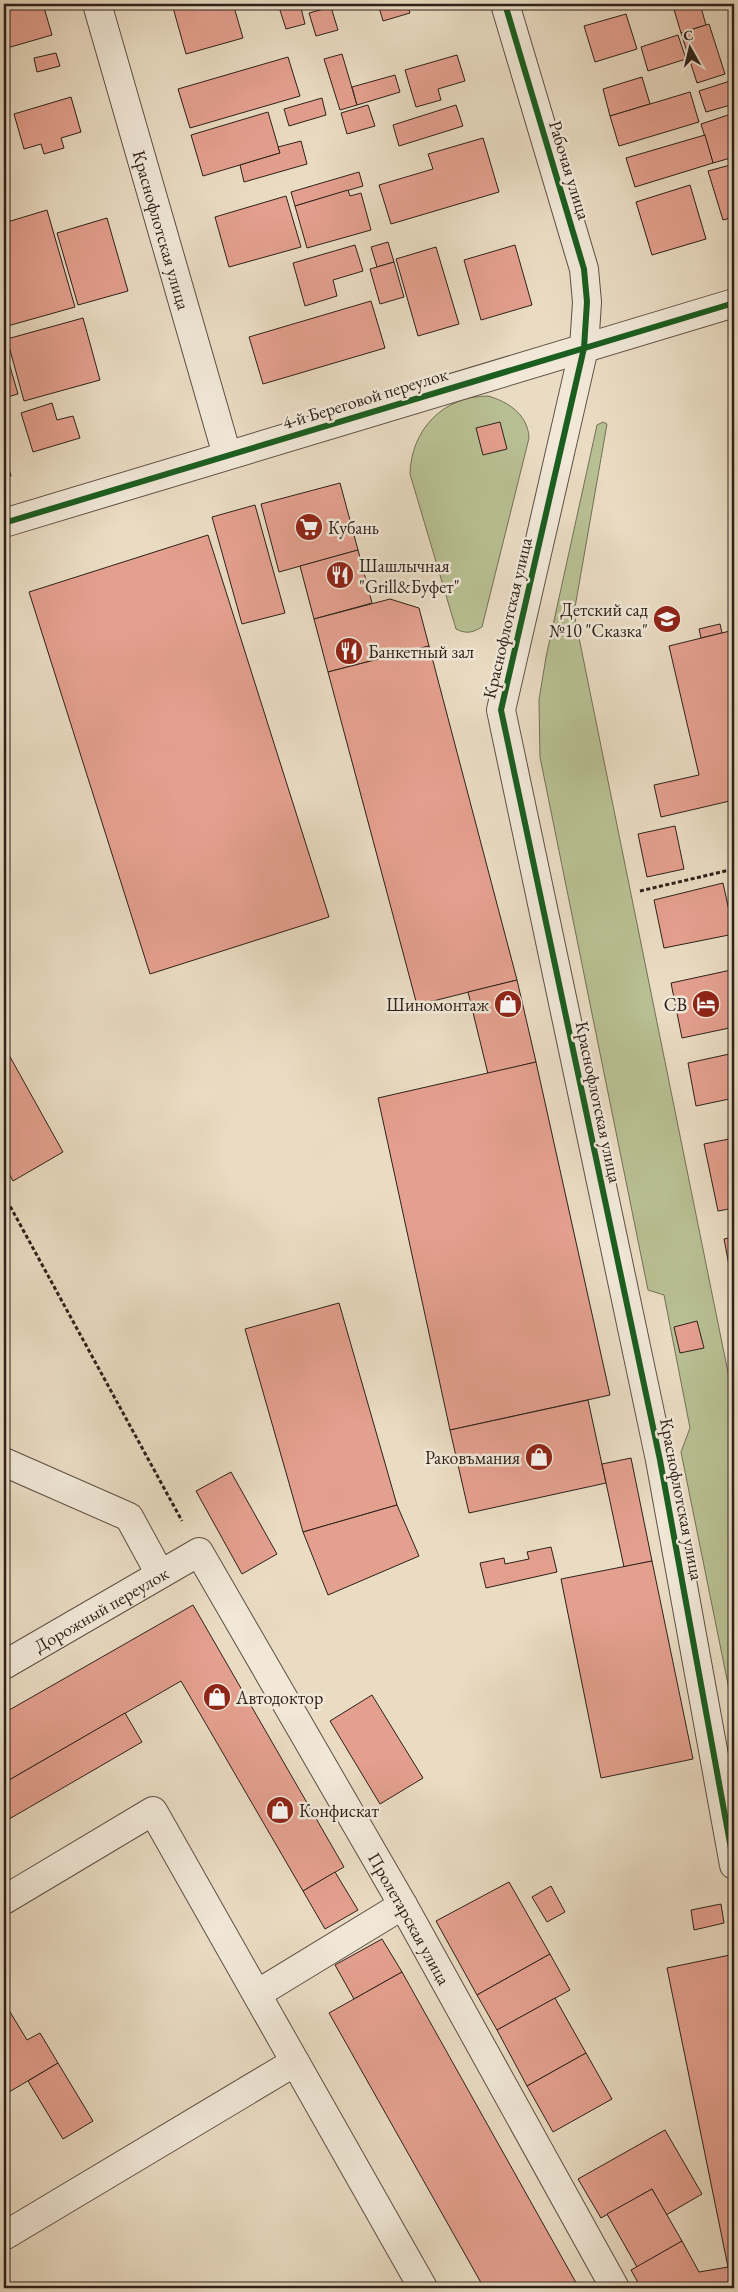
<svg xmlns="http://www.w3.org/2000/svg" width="738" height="2292" font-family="'EB Garamond',serif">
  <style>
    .green { fill: #b8c093; stroke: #737056 }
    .building { fill: #e4a08f; stroke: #2e201a }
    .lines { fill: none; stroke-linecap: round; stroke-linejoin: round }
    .minor-casing { stroke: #5d4f44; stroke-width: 30 }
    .path { stroke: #2e201a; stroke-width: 3; stroke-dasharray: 4 2.5; stroke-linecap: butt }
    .minor { stroke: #f1e8d8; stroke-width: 28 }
    .cycleway-casing { stroke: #f1e8d8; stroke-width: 9 }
    .cycleway { stroke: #1b5e20; stroke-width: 6 }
    .labels { text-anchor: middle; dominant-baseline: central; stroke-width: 5; stroke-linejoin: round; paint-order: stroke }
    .street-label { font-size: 18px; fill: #2e201a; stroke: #f1e8d8 }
    .poi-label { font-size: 18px; fill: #2e201a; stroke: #f1e8d8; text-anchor: start }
  </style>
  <rect width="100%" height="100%" fill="#eadcc3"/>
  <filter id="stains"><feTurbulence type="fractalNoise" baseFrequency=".004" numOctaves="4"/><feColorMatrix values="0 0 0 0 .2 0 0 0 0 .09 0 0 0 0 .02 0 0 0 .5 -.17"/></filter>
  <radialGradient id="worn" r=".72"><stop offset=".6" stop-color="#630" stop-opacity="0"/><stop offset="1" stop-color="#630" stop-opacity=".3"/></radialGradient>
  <g class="green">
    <path d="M 488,396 C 509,402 528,415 529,438 L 482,627 C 472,633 466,634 456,629 L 410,474 C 411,430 443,396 488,396 Z"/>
    <polygon points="603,422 607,424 574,613 734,1402 734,1714 681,1452 690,1428 664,1295 648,1290 540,757 539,700 546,657 597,425"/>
  </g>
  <g class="building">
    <polygon points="4,4 43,4 52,35 7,48 4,37"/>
    <polygon points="172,4 245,4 234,7 243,38 186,54"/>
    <polygon points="278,4 300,4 305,24 286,29"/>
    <polygon points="378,4 407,4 410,13 383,21"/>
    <polygon points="679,4 700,4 706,25 681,33 673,6"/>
    <polygon points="331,7 338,30 316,36 309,13"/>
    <polygon points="734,7 734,21 730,8"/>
    <polygon points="626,14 637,49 595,62 584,26"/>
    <polygon points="709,24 725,74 697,83 681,33"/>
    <polygon points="678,35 686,59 648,71 641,47"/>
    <polygon points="56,53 60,66 37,72 34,58"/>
    <polygon points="342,54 357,105 340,110 324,59"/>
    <polygon points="457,55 465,81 438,89 441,100 416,107 405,70"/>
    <polygon points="288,57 300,96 190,128 178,89"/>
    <polygon points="395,75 400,92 357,105 352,87"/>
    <polygon points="642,77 650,104 610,116 603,89"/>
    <polygon points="730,81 734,93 734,104 706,112 699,91"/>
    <polygon points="690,92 699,122 619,146 610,116"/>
    <polygon points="71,97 81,132 61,138 64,148 44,154 41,144 24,149 14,114"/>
    <polygon points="322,98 326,115 289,126 284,109"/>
    <polygon points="368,105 375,126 347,134 341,113"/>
    <polygon points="456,105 463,126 399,146 393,125"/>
    <polygon points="268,112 280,153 203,176 191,135"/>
    <polygon points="734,113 734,157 713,163 701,124"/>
    <polygon points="705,135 713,163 635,187 626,158"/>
    <polygon points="483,138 499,192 391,224 379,185 433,169 428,154"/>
    <polygon points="301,141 307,164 244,182 240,165 280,153 278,147"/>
    <polygon points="734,164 734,217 723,220 708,171"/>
    <polygon points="359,172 363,186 295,206 291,192"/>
    <polygon points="690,185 706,239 652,255 636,202"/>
    <polygon points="348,190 350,196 361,193 371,230 307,248 295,206"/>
    <polygon points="286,196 301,247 229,267 215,217"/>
    <polygon points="47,210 75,307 4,327 4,223"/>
    <polygon points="107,218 128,291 78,305 57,233"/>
    <polygon points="388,242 394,262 377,267 371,247"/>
    <polygon points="355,245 363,271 333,280 337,296 305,306 293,263"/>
    <polygon points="515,245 532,305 481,320 464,260"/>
    <polygon points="436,247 459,324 418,336 396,259"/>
    <polygon points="394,262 404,297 380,304 370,269"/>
    <polygon points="371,301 385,348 263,384 249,337"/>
    <polygon points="83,318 100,380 24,401 7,339"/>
    <polygon points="4,346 18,394 4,398"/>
    <polygon points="52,403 57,420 73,416 80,438 33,452 21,413"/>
    <polygon points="500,422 507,449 483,455 476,428"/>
    <polygon points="4,451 11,476 4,478"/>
    <polygon points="340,483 358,550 279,572 261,504"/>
    <polygon points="255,505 285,613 242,624 212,517"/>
    <polygon points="208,535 329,917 150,974 29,592"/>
    <polygon points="358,550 372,603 314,619 300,566"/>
    <polygon points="390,599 419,608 429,646 328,672 314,619"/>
    <polygon points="720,624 722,633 701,638 699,629"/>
    <polygon points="734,630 734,800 661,817 654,785 699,775 669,646"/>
    <polygon points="429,646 517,980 417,1005 328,672"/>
    <polygon points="675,826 684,869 647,877 638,834"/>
    <polygon points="723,883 734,934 664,948 654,900"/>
    <polygon points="731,970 734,984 734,1027 682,1038 671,983"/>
    <polygon points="517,980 536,1062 488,1074 468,992"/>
    <polygon points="4,1046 63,1152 13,1181 4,1164"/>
    <polygon points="734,1053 734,1098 696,1106 688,1063"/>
    <polygon points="536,1062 610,1395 450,1430 378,1098"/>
    <polygon points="734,1138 734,1208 718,1211 704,1144"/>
    <polygon points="734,1237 734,1285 733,1286 724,1239"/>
    <polygon points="339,1303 397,1505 303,1532 245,1329"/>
    <polygon points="697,1321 704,1348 680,1353 674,1327"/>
    <polygon points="588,1400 606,1483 469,1513 450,1430"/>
    <polygon points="631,1458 652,1561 624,1567 602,1464"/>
    <polygon points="231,1472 277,1554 242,1574 196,1491"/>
    <polygon points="397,1505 419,1556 328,1595 303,1532"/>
    <polygon points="551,1547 557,1572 486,1588 480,1563 504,1558 505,1564 529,1559 527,1552"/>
    <polygon points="652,1561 693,1759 601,1778 561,1579"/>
    <polygon points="193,1605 344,1867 303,1891 181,1681 4,1783 4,1713"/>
    <polygon points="372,1695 423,1778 380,1804 330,1721"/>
    <polygon points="125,1713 142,1742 4,1822 4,1783"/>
    <polygon points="335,1872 358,1910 325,1929 303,1891"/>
    <polygon points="509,1882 550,1954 477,1995 436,1921"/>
    <polygon points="551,1886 565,1912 547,1922 532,1897"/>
    <polygon points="721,1904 724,1923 694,1930 691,1910"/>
    <polygon points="382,1939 402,1972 354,1999 335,1965"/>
    <polygon points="550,1954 570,1990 497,2030 477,1995"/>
    <polygon points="730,1955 734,1976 734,2266 728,2267 667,1968"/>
    <polygon points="402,1972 579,2288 484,2288 329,2013"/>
    <polygon points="555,1998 586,2053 527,2086 497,2030"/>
    <polygon points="7,2007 27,2040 40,2033 58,2063 4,2095 4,2009"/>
    <polygon points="586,2053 612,2099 553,2132 527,2086"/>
    <polygon points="58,2063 93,2121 63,2139 28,2081"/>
    <polygon points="665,2130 702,2194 666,2215 652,2189 601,2218 578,2179"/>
    <polygon points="652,2189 682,2241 637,2267 607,2214"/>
    <polygon points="682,2241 699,2272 734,2266 734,2288 641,2288 631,2270"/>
  </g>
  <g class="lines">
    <defs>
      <g id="minor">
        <path id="s1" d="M 97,4 L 227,455"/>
        <polyline points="505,4 584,269 587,302 584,348 501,710 660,1460 734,1865"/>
        <polyline points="4,523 734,303"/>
        <polyline points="4,1462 129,1517 160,1574"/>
        <path id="s2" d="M 4,1665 L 199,1552 L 403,1905 L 615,2288"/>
        <polyline points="4,1900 153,1811 423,2288"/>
        <polyline points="257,1994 403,1905"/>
        <polyline points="4,2236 295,2062"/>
      </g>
    </defs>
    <use href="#minor" class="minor-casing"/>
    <g class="path">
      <polyline points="640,891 734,869"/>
      <polyline points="4,1195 182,1521"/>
    </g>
    <use href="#minor" class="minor"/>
    <defs>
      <g id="cycleway">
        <polyline points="505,4 584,269 587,302 584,348 501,710 660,1460 734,1865"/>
        <polyline points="4,523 734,303"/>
      </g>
    </defs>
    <use href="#cycleway" class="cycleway-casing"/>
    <use href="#cycleway" class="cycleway"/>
  </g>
  <defs>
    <symbol id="supermarket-disc" viewBox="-11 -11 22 22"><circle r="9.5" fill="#8f2418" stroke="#f1e8d8"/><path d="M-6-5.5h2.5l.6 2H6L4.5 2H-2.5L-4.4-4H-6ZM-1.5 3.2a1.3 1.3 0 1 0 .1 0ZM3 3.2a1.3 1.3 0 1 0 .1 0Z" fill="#fff"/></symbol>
    <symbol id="restaurant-disc" viewBox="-11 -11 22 22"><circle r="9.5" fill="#8f2418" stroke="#f1e8d8"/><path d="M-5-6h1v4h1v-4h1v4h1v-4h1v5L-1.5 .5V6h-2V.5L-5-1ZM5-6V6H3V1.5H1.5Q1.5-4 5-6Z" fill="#fff"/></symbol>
    <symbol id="school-disc" viewBox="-11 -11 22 22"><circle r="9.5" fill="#8f2418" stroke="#f1e8d8"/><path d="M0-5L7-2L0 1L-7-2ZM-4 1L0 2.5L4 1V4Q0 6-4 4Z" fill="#fff"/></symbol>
    <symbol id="shop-disc" viewBox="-11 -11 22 22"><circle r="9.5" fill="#8f2418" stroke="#f1e8d8"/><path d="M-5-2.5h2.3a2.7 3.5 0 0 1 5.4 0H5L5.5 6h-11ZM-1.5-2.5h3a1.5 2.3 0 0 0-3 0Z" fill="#fff"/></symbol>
    <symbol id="hotel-disc" viewBox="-11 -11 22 22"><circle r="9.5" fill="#8f2418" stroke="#f1e8d8"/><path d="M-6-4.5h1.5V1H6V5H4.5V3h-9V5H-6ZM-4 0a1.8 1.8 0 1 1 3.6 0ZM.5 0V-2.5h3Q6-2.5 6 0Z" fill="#fff"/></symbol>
  </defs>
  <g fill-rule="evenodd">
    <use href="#supermarket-disc" x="293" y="511" width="32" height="32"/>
    <use href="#restaurant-disc" x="324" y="559" width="32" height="32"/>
    <use href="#school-disc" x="651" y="603" width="32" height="32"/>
    <use href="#restaurant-disc" x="333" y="635" width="32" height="32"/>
    <use href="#shop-disc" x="492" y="988" width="32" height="32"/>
    <use href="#hotel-disc" x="690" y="988" width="32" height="32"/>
    <use href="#shop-disc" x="523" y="1441" width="32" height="32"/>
    <use href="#shop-disc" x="201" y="1681" width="32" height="32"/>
    <use href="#shop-disc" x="264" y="1794" width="32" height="32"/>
  </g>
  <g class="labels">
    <g class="street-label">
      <text transform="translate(570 170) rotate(73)">Рабочая улица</text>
      <text stroke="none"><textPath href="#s1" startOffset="235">Краснофлотская улица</textPath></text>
      <text transform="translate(365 398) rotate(-17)">4-й Береговой переулок</text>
      <text transform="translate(507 618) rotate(-77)">Краснофлотская улица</text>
      <text transform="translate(599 1102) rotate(78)">Краснофлотская улица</text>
      <text transform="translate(682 1499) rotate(79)">Краснофлотская улица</text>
      <text stroke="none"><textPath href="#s2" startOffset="112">Дорожный переулок</textPath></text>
      <text stroke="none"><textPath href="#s2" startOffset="648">Пролетарская улица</textPath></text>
    </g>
    <g class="poi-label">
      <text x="328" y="527">Кубань</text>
      <text x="359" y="565">Шашлычная<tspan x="359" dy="21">"Grill&amp;Буфет"</tspan></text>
      <text x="648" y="609" text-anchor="end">Детский сад<tspan x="648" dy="21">№10 "Сказка"</tspan></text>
      <text x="368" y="651">Банкетный зал</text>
      <text x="489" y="1004" text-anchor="end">Шиномонтаж</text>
      <text x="687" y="1004" text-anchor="end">СВ</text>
      <text x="520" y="1457" text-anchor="end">Раковъмания</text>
      <text x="236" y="1697">Автодоктор</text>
      <text x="299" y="1810">Конфискат</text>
    </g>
  </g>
  <rect width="738" height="2292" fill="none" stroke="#eadcc3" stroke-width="20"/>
  <rect x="5" y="5" width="728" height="2282" fill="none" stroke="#2e201a" stroke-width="2.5"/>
  <rect x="10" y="10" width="718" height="2272" fill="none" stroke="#2e201a"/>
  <g transform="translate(690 48) rotate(352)" stroke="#f1e8d8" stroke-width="4" paint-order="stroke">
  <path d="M0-4L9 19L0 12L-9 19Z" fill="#2e201a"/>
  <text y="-8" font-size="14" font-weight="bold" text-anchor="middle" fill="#2e201a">С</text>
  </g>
  <rect width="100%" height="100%" filter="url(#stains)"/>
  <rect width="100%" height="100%" fill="url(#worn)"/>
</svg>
